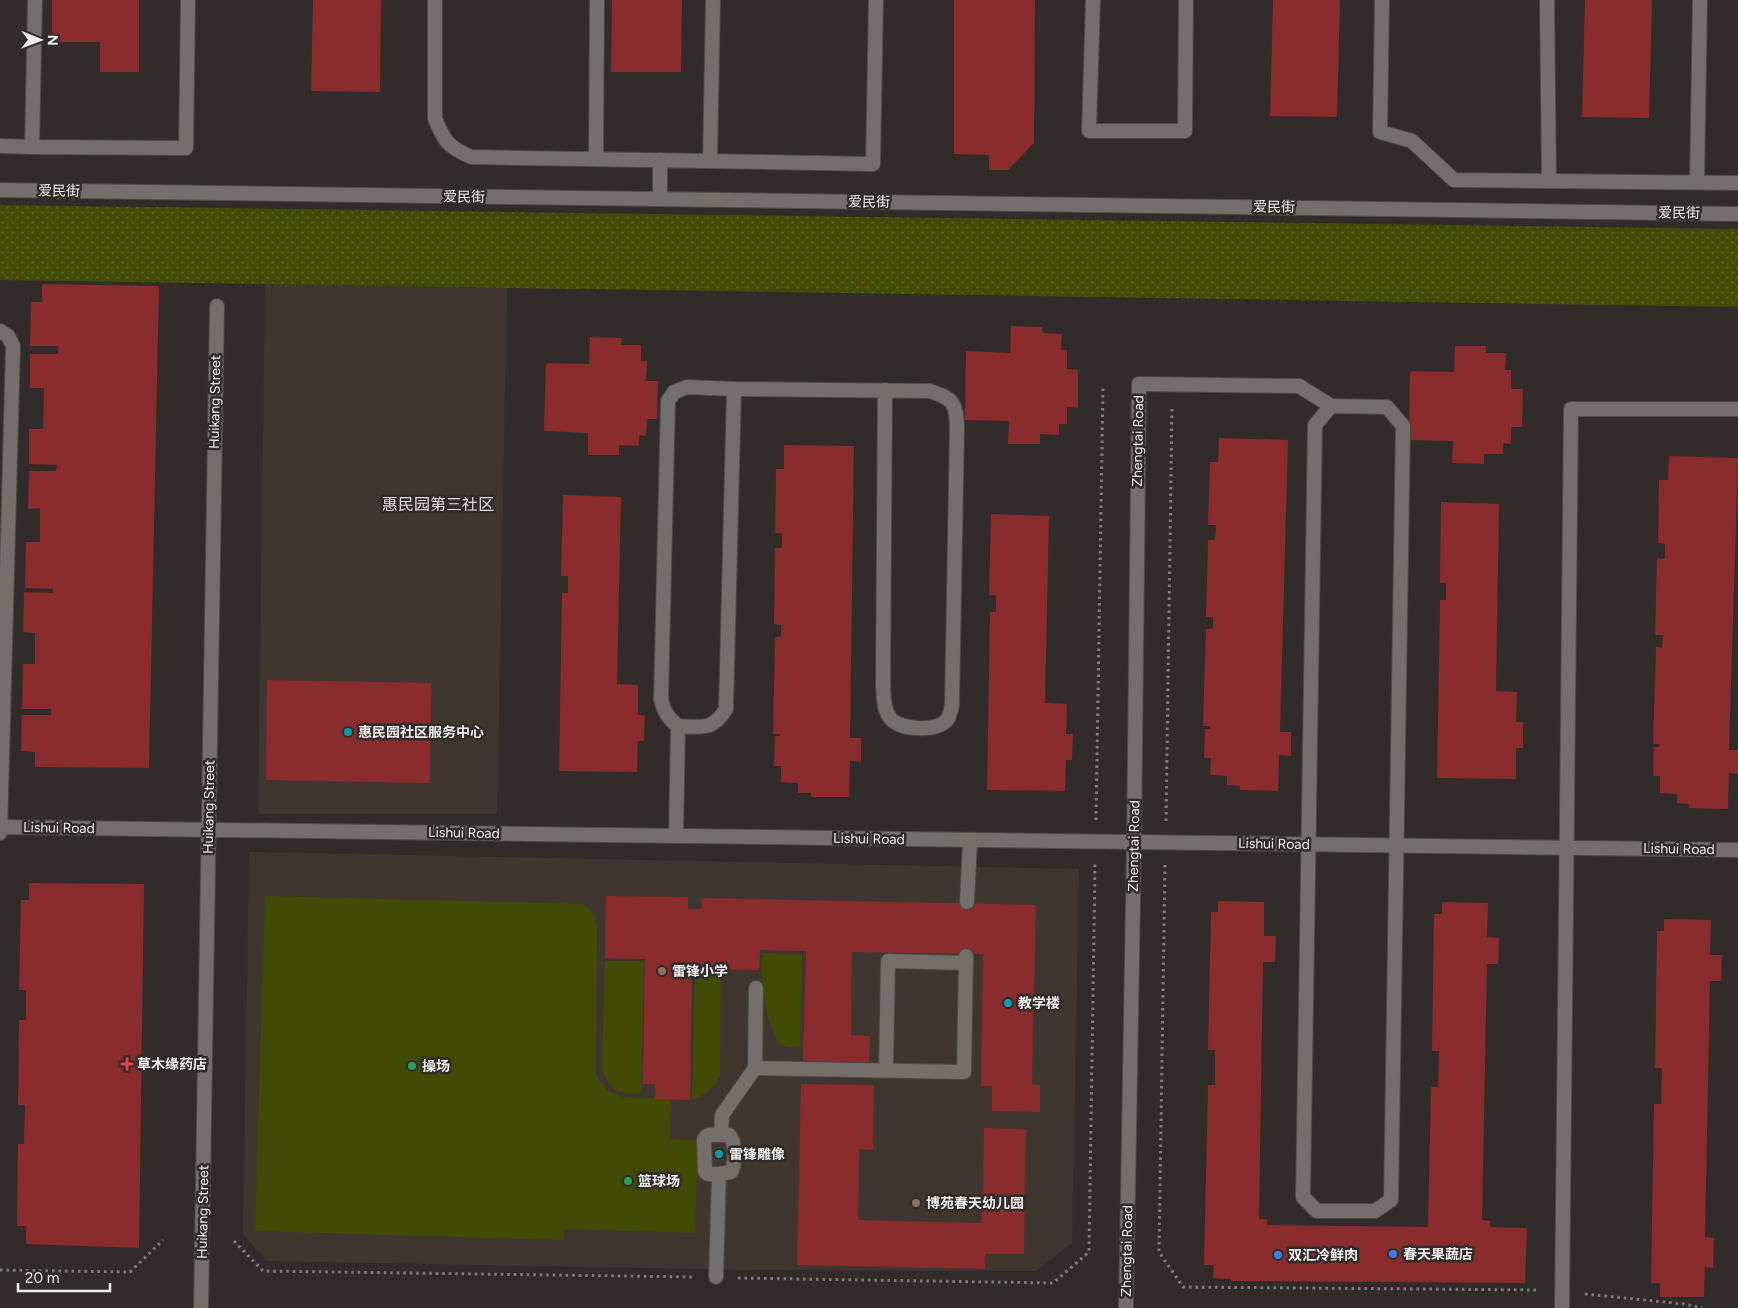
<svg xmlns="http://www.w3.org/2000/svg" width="1738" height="1308" font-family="Figtree,'Noto Sans SC',sans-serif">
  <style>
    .built { fill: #403630 }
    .grass { fill: url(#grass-dots) }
    .green { fill: #414b05 }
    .building { fill: #8a2b2e }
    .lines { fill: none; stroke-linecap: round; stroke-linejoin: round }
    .service-casing { stroke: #4c4946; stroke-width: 16 }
    .minor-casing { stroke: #4c4946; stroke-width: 16 }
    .tertiary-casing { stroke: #4c4946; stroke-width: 16 }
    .path { stroke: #827e7c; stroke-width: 3; stroke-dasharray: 2.5 4; stroke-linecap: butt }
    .service { stroke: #756f6c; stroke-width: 14 }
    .minor { stroke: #756f6c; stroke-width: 14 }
    .tertiary { stroke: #756f6c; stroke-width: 14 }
    .culture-dot { fill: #0f9aa8; stroke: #312c2a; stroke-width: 2 }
    .education-dot { fill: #8d6e63; stroke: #312c2a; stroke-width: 2 }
    .health-dot { fill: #e0444e; stroke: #312c2a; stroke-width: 2 }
    .leisure-dot { fill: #2e9e5b; stroke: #312c2a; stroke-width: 2 }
    .shop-dot { fill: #3f7fe0; stroke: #312c2a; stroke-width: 2 }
    .labels { text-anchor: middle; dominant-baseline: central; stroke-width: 5; stroke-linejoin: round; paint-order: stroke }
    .street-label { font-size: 14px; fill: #efeceb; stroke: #312c2a }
    .poi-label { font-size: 14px; font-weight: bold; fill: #efeceb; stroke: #312c2a; text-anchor: start }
    .quarter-label { font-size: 16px; fill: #e3ddda; stroke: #312c2a }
  </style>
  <defs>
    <pattern id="grass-dots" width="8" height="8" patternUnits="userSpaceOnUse" patternTransform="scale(1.25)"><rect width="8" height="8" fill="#414b05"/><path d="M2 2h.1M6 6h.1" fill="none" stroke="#5d652a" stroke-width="1.8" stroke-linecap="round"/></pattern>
  </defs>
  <rect width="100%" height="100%" fill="#312c2a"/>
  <g class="built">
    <polygon points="265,284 507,288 497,814 258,814"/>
    <polygon points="249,852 1079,869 1072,1243 1036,1271 759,1270 267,1261 243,1235"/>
  </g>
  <polygon class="grass" points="0,205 1738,229 1738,307 0,280"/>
  <g class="green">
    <polygon points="265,896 583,904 594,914 597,927 596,1075 608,1091 623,1097 671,1099 670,1139 698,1140 695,1233 564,1229 563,1240 255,1231"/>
    <path d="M 762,953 L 802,954 L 800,1048 L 788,1047 L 779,1044 C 764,1015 761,986 762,953 Z"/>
    <path d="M 605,961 L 644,961 L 641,1094 C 617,1094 612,1092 602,1069 Z"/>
    <path d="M 695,972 L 721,972 L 720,1077 C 712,1088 704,1097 692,1100 Z"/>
  </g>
  <g class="building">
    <polygon points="52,0 139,0 139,72 100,72 100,42 52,42"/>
    <polygon points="313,0 381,0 380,92 311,91"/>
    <polygon points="612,0 682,0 681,72 611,72"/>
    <polygon points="954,0 1035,0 1034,143 1008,170 989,170 989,155 954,154"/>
    <polygon points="1273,0 1340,0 1337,117 1270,116"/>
    <polygon points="1585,0 1652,0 1649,118 1582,117"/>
    <polygon points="42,284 159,286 149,768 35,767 35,752 21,751 22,715 51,715 51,709 22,709 23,664 35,664 35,633 23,632 24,592 53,593 53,589 25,588 26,542 40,542 40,508 28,509 29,471 56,471 57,465 29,464 29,429 43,429 44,388 30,388 30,354 58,354 58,346 30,346 31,302 42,302"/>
    <polygon points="1011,326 1042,327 1042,333 1062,334 1061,350 1067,350 1067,369 1078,370 1078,408 1067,407 1067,424 1059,424 1059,435 1040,434 1040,444 1008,444 1009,421 965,420 966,351 1010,353"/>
    <polygon points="590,337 622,338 621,345 641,345 641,361 647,361 646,381 658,381 657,419 647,419 646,436 639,435 639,446 619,445 619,455 588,455 588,433 544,431 546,363 589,364"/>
    <polygon points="1455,346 1486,346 1486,353 1506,353 1505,370 1511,370 1511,389 1523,389 1522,427 1511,427 1511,444 1503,443 1503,454 1484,454 1484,464 1452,463 1453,441 1409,440 1410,371 1454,372"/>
    <polygon points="1219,438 1288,440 1280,732 1291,732 1291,756 1279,755 1278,791 1240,790 1240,786 1227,785 1227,776 1210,775 1211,758 1204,758 1205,729 1210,729 1210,726 1203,726 1206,629 1213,629 1213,617 1206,617 1208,540 1215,540 1216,525 1208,525 1210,462 1218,462"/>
    <polygon points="784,445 854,446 850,738 861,738 861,762 850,761 849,797 811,797 811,793 798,793 798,783 781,782 781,766 774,766 775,736 780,736 780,734 773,734 775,637 781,637 781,625 774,624 775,548 782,548 782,533 775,533 776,469 784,469"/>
    <polygon points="1669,456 1738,458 1729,750 1738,750 1738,774 1729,773 1728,809 1689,808 1689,804 1677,803 1677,794 1660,793 1660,776 1653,776 1654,747 1659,747 1660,744 1653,744 1656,647 1662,648 1663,635 1655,635 1657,558 1665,559 1665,544 1658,543 1659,480 1668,480"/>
    <polygon points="563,495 621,497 617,684 638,685 638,715 645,715 644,741 638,741 637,772 559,771 562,593 568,593 568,576 561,576"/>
    <polygon points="1441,502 1499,504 1496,691 1517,692 1516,722 1523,722 1523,748 1516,748 1516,779 1437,778 1440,600 1446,600 1446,583 1440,583"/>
    <polygon points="991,514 1049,516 1045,703 1067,704 1066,734 1073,734 1072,760 1066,760 1065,791 987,790 990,612 996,612 996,595 989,595"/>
    <polygon points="267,680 431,683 430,783 266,780"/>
    <polygon points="29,883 144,884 139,1248 26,1244 26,1226 17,1226 18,1144 24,1144 25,1105 18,1105 19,1020 26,1020 26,990 19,990 21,900 29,900"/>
    <polygon points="606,896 688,897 688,909 702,909 702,898 1036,905 1032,1084 1040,1085 1040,1112 992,1111 992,1086 981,1086 983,954 852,952 851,1035 870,1036 869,1064 803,1063 806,951 760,950 759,970 692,969 690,1100 655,1099 655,1084 643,1084 645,959 605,958"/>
    <polygon points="1218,901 1264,902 1264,936 1276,936 1275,962 1263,962 1259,1219 1267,1219 1267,1225 1428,1227 1431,1087 1438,1087 1439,1051 1432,1051 1434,914 1442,914 1442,902 1488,903 1487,937 1499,938 1498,964 1487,964 1482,1220 1490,1221 1490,1227 1527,1228 1525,1283 1231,1281 1231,1279 1213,1278 1214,1265 1204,1265 1208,1085 1215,1085 1215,1050 1208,1050 1211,912 1218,912"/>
    <polygon points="1664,919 1711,920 1710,955 1722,955 1721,981 1710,981 1705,1237 1714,1238 1713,1268 1705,1267 1704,1297 1660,1297 1660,1283 1651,1283 1654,1104 1661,1104 1662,1068 1655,1068 1657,931 1664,931"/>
    <polygon points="801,1084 874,1085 873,1150 859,1149 858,1220 982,1223 984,1128 1026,1129 1024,1254 985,1254 985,1269 797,1265"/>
  </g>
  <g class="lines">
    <defs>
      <g id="service">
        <polyline points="35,0 32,147 186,148 188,0"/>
        <path d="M 435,0 L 435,119 C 445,142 447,146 471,157 L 873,164 L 876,0"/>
        <polyline points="1093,0 1089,131 1185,131 1186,0"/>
        <polyline points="1382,0 1380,132 1412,141 1454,180 1738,183"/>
        <polyline points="1547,0 1549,181"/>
        <polyline points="0,146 32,147"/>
        <polyline points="596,159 597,0"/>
        <polyline points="710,161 713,0"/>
        <polyline points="1697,182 1700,0"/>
        <polyline points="660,199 660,160"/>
        <polyline points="0,331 8,336 13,346 0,833"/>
        <polyline points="1139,384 1299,386 1331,406"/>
        <polygon points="1331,406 1387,407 1403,426 1391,1200 1375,1211 1317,1211 1303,1197 1315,425"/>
        <path d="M 678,726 C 701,727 713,731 726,709 L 734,389"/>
        <path d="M 676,836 L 678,726 C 668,718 664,712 661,699 L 668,401 L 674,392 L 687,387 L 734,389 L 930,391 C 954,399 956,403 957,427 L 952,705 C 951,710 950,716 947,720 C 936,732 901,730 891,719 C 883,710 884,697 883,685 L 885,390"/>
        <polyline points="967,902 970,841"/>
        <polyline points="755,1068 964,1072 966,956"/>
        <polyline points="886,1070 888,961 966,963"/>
        <polyline points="721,1135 722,1115 755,1068 756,988"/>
        <path d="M 716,1277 L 719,1174 L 731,1172 C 736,1163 736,1142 729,1135 L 708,1135 L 704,1139 L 705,1172 L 708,1174 L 719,1174"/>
        <polyline points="1562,1308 1571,409 1738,409"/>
      </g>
      <g id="minor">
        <polyline points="0,190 1738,214"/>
        <polyline points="201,1308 217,306"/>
      </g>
      <g id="tertiary">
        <polyline points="0,827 1738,850"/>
        <polyline points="1126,1308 1134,842 1139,384"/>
      </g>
    </defs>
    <use href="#service" class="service-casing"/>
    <use href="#minor" class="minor-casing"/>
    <use href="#tertiary" class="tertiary-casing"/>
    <g class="path">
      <polyline points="1096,820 1103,385"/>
      <polyline points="1166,821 1172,407"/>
      <polyline points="1165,865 1159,1252 1183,1287 1539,1290"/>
      <polyline points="234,1241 263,1271 694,1277"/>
      <polyline points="0,1270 130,1272 163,1240"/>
      <polyline points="738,1278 1053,1283 1089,1252 1095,864"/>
      <polyline points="1585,1294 1684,1304 1702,1308"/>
    </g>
    <use href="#service" class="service"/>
    <use href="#minor" class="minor"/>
    <use href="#tertiary" class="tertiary"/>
  </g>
  <g class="culture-dot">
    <circle cx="348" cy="732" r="5"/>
    <circle cx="1008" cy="1003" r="5"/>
    <circle cx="719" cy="1154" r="5"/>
  </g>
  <g class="education-dot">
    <circle cx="662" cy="971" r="5"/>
    <circle cx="916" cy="1203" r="5"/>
  </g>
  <path class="health-dot" d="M124.5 1056.5h5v5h5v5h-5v5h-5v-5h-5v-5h5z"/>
  <g class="leisure-dot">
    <circle cx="412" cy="1066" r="5"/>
    <circle cx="628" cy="1181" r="5"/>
  </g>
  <g class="shop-dot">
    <circle cx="1393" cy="1254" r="5"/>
    <circle cx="1278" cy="1255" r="5"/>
  </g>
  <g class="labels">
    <g class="street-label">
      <text transform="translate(59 191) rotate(1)">爱民街</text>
      <text transform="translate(464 197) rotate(1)">爱民街</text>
      <text transform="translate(869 202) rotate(1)">爱民街</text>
      <text transform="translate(1274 207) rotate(1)">爱民街</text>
      <text transform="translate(1679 213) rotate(1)">爱民街</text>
      <text transform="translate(215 402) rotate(-89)">Huikang Street</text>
      <text transform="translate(1138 441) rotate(-89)">Zhengtai Road</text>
      <text transform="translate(209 807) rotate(-89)">Huikang Street</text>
      <text transform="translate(59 828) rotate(1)">Lishui Road</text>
      <text transform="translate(464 833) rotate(1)">Lishui Road</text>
      <text transform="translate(869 839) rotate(1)">Lishui Road</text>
      <text transform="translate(1274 844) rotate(1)">Lishui Road</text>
      <text transform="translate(1134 846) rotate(-89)">Zhengtai Road</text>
      <text transform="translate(1679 849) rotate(1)">Lishui Road</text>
      <text transform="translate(203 1212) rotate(-89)">Huikang Street</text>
      <text transform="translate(1127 1251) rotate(-89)">Zhengtai Road</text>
    </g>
    <g class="poi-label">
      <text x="358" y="732">惠民园社区服务中心</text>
      <text x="672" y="971">雷锋小学</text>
      <text x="1018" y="1003">教学楼</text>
      <text x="137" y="1064">草木缘药店</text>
      <text x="422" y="1066">操场</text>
      <text x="729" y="1154">雷锋雕像</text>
      <text x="638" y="1181">篮球场</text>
      <text x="926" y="1203">博苑春天幼儿园</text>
      <text x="1403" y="1254">春天果蔬店</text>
      <text x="1288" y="1255">双汇冷鲜肉</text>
    </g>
    <g class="quarter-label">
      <text x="438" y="504">惠民园第三社区</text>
    </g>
  </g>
  <g transform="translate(40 40) rotate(91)" stroke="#312c2a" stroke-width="4" paint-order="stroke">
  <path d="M0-4L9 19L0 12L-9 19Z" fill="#efeceb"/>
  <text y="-8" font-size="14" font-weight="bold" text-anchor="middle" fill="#efeceb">N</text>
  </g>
  <path d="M18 1283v8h92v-8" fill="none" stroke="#efeceb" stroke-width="2.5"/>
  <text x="25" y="1283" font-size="15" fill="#efeceb" stroke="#312c2a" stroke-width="4" paint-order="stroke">20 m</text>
</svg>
